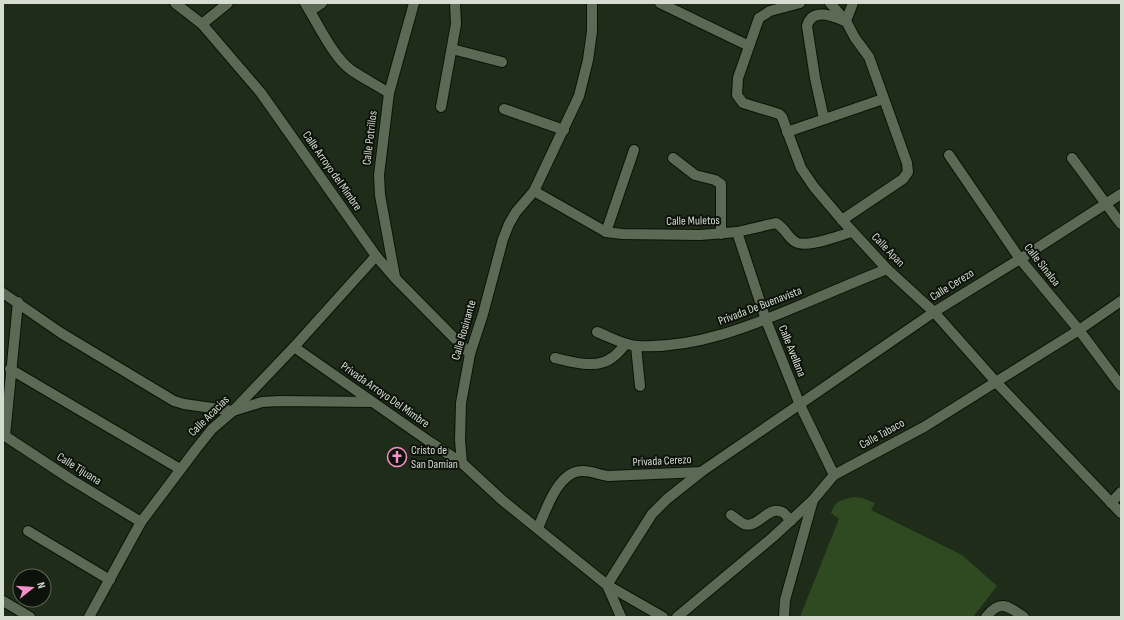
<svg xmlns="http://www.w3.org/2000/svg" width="1124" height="620" font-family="'Sofia Sans Condensed',sans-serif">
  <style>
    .green { fill: #2f4a20 }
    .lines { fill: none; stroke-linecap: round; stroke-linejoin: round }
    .street-casing { stroke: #091405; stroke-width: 12 }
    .secondary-casing { stroke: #091405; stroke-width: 12 }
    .street { stroke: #5b6955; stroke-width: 10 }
    .secondary { stroke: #5b6955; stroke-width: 10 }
    .labels { text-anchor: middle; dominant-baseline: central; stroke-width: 4; stroke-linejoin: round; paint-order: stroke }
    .street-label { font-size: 12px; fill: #d5ddd1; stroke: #0d120b }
    .poi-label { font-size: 12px; fill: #d5ddd1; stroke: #0d120b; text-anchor: start }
  </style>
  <rect width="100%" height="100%" fill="#202c1a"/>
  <path class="green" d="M 854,497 L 862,498 L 875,503 L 871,510 L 962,555 L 997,586 L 973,617 L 800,617 L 839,519 L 831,513 C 835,500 842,500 854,497 Z"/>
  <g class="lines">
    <defs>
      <g id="street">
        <polyline points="175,3 202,24 261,93 376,256 395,278 470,354"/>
        <path d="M 305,3 C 317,22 333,57 351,70 C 363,78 376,85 389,93"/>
        <polyline points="660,3 749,46"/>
        <polyline points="800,3 770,11 759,18 738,78 737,95 743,103 779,114 782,117 801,168 814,187 842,220 887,269 934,312 996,382 1121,513"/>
        <polyline points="830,3 846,21 855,38 869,57 907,163 908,172 903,179 842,220"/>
        <polyline points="310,11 322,3"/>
        <polyline points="846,21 853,3"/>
        <polyline points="202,24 228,3"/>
        <polyline points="452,49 502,62"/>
        <polyline points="441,107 456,24 455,3"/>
        <polyline points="504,109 564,130"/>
        <path d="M 824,119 L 815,78 L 807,26 C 812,7 833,16 845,21"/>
        <polyline points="787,132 883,99"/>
        <polyline points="949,155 1020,259 1079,330 1121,386"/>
        <polyline points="673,158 695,175 715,180 721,184 721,234"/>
        <polyline points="1072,158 1121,224"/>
        <path d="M 534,191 L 606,232 L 622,234 L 700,235 L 737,232 L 776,223 C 784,227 787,236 794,241 C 805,250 840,235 852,232"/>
        <polyline points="606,232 634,150"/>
        <polyline points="737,232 766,320 800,405 834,475"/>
        <polyline points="395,277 380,195 379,175 389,93 414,3"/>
        <polyline points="3,293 61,333 174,401 184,404 233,411 262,402 280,401 372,402"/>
        <polyline points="18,302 5,436 72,480 141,522"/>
        <path d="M 597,332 C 610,337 623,345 637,346 C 695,349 751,326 803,304 C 831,292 859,280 887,269"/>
        <polyline points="636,346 640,386"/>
        <polyline points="294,347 430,442 462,463"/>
        <path d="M 555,358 C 573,362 597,370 613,357 C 618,354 622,348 626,344"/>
        <polyline points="10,369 180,469"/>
        <polyline points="1111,503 1121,492"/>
        <path d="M 731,515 C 735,518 740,522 744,524 C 758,529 768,505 782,512 C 785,513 788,518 791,521"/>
        <path d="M 538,528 C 546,510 558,472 581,471 C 590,470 599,475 608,476 L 701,472 L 934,312 L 1020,259 L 1121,194"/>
        <polyline points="28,531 110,580"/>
        <polyline points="3,601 30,617"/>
        <polyline points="89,617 141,522 196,449 212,429 233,411 294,347 376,256"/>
        <polyline points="663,617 607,585 652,514 667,499 701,472"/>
        <polyline points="677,617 773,537 813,500 834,475 924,427 1079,330 1121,301"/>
        <polyline points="784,617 785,600 813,500"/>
        <path d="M 986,617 C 1000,599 1008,606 1024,617"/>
      </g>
      <polyline id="secondary" points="592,3 592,31 588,60 579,96 534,191 516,212 509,224 503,239 483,314 470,354 461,403 460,440 462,463 502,500 607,585 621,617"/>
    </defs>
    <use href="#street" class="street-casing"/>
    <use href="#secondary" class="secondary-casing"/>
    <use href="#street" class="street"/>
    <use href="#secondary" class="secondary"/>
  </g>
  <defs>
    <symbol id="church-ring" viewBox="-11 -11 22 22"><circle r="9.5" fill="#0d120b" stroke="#f890cc" stroke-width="1.5"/><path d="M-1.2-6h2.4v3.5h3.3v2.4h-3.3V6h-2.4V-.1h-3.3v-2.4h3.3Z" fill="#f890cc"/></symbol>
  </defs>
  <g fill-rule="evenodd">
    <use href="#church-ring" x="386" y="446" width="22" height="22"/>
  </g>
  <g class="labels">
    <g class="street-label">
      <text transform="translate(370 138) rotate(-83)">Calle Potrillos</text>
      <text transform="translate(332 171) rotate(55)">Calle Arroyo del Mimbre</text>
      <text transform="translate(693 221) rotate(-1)">Calle Muletos</text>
      <text transform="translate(888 250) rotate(46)">Calle Apan</text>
      <text transform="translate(1042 265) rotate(52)">Calle Sinaloa</text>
      <text transform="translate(952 285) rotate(-32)">Calle Cerezo</text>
      <text transform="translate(760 306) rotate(-21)">Privada De Buenavista</text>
      <text transform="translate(464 330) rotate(-74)">Calle Rosinante</text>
      <text transform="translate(792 351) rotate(68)">Calle Avellana</text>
      <text transform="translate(385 395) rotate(35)">Privada Arroyo Del Mimbre</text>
      <text transform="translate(209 416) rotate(-45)">Calle Acacias</text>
      <text transform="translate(882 434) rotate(-29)">Calle Tabaco</text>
      <text transform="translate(662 461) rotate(-3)">Privada Cerezo</text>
      <text transform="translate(79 469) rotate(32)">Calle Tijuana</text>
    </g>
    <g class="poi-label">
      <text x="411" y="450">Cristo de<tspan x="411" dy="14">San Damian</tspan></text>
    </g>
  </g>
  <rect width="1124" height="620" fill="none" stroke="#d5ddd1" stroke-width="8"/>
  <g transform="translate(32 588) rotate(73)"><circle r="19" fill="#0d120b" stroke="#5d635a"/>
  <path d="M0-3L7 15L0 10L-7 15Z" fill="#f890cc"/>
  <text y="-6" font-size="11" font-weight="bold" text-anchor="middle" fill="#d5ddd1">N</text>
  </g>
</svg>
